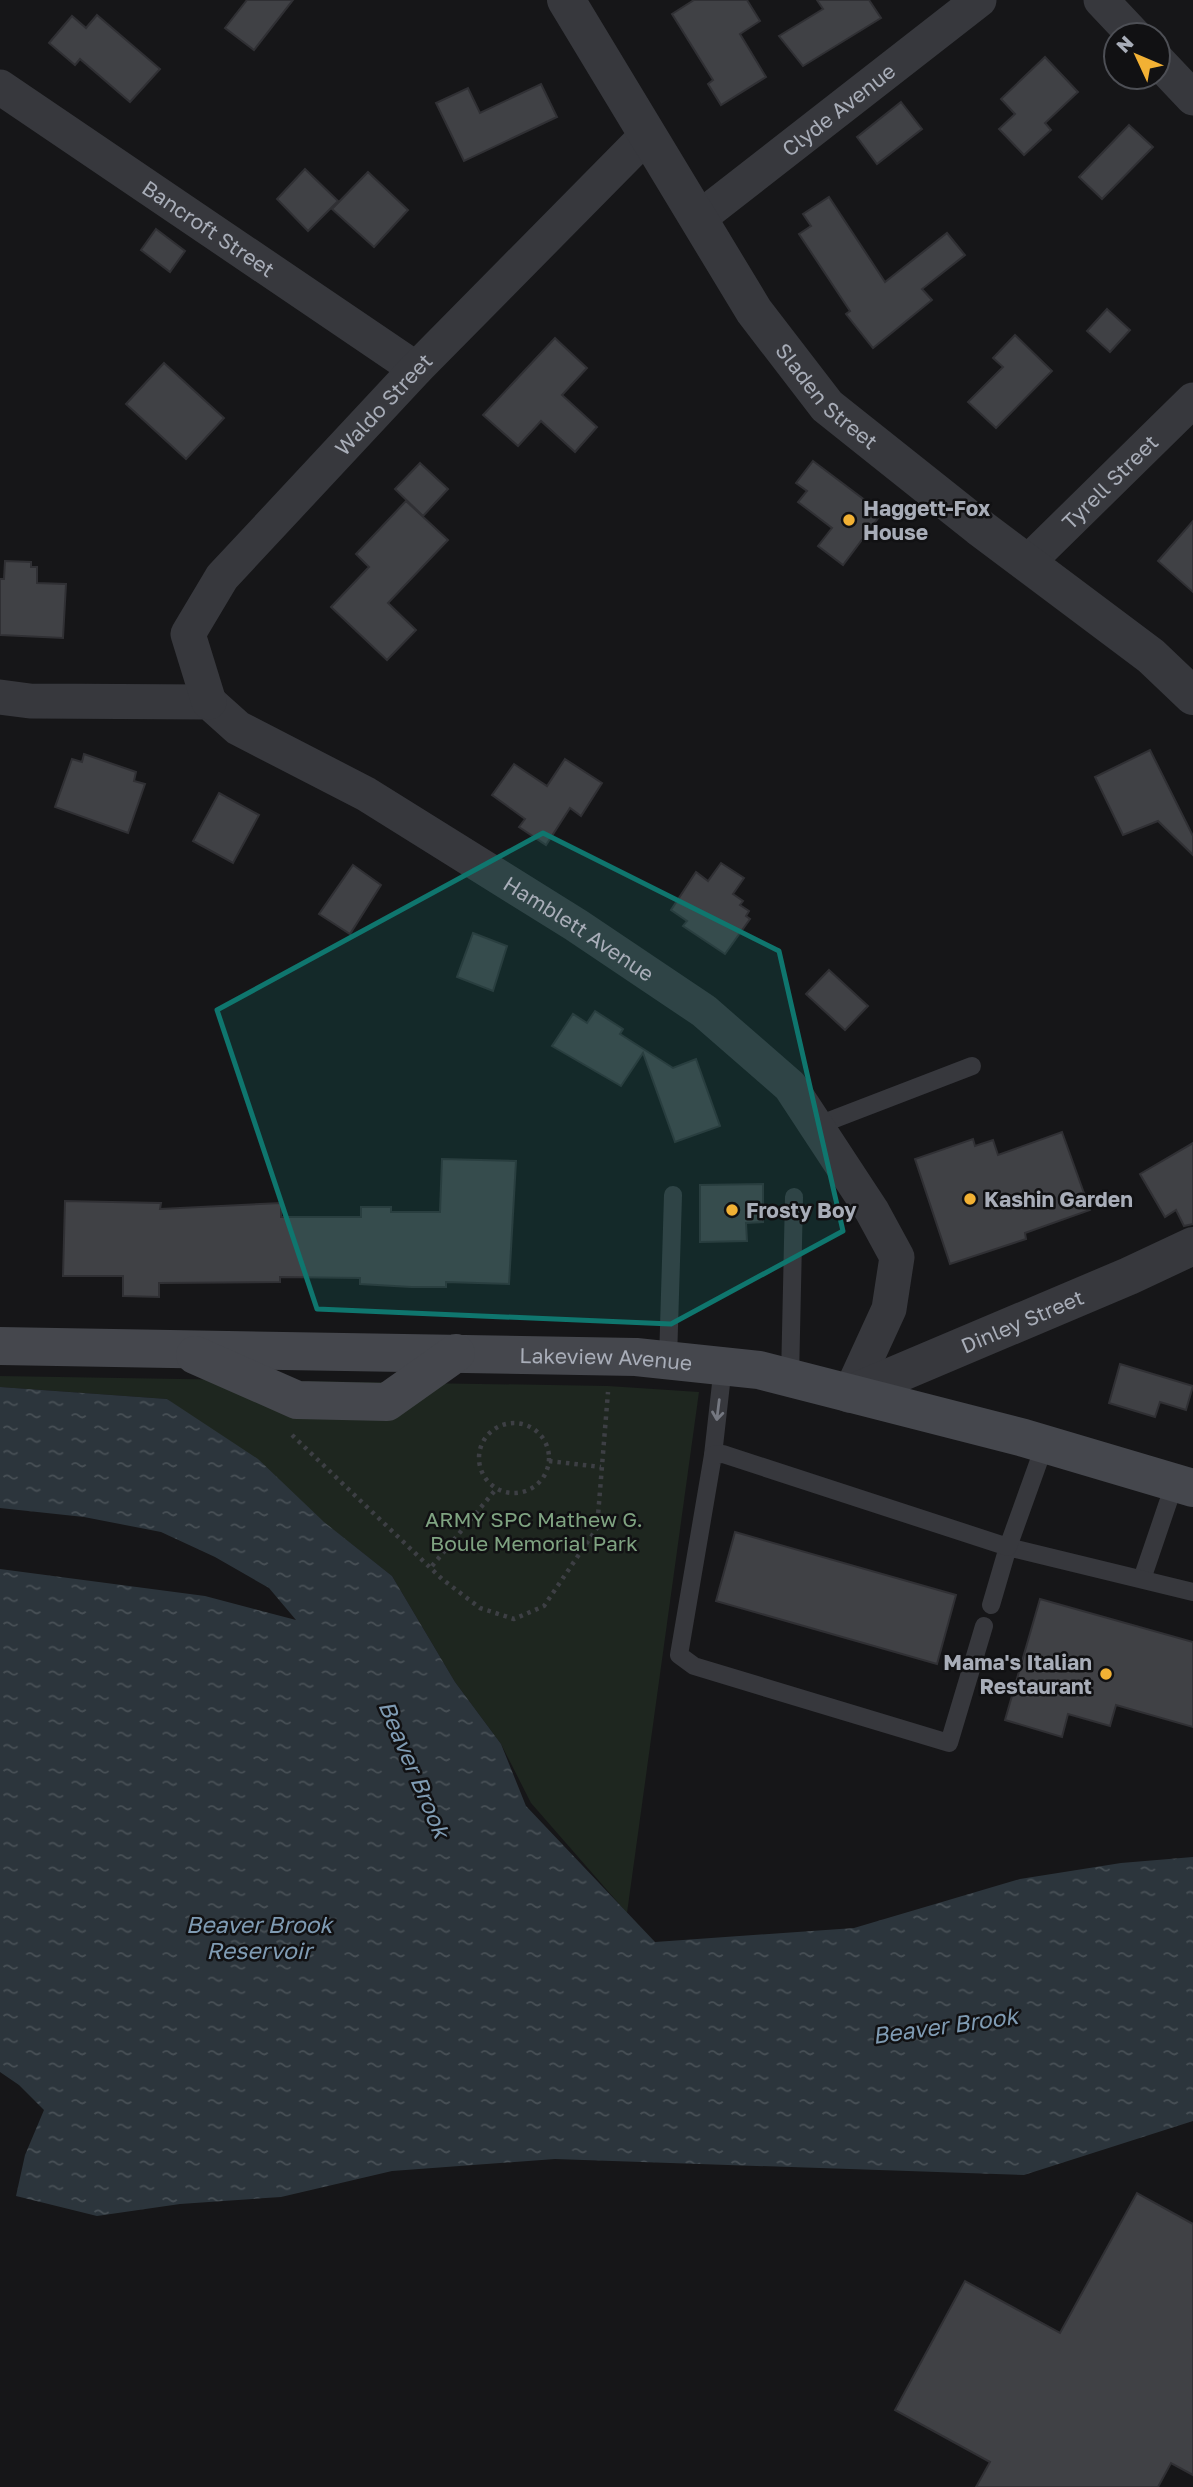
<svg xmlns="http://www.w3.org/2000/svg" width="1193" height="2487" font-family="'Golos Text',sans-serif">
  <style>
    .green { fill: #1e261f }
    .water { fill: url(#water-ripples) }
    .building { fill: #404145; stroke: #303034; stroke-width: 2 }
    .lines { fill: none; stroke-linecap: round; stroke-linejoin: round }
    .path { stroke: #3d3f44; stroke-width: 4.5; stroke-dasharray: 3.5 5; stroke-linecap: butt }
    .service { stroke: #37383d; stroke-width: 18 }
    .minor { stroke: #37383d; stroke-width: 35 }
    .tertiary { stroke: #37383d; stroke-width: 38 }
    .secondary { stroke: #45474d; stroke-width: 38 }
    .oneway { stroke: #757881 }
    .marked { fill: #0f766e; fill-opacity: 0.2; stroke: #0f766e; stroke-width: 5; stroke-linejoin: round }
    .poi-dot { fill: #f2b134; stroke: #111113; stroke-width: 2.5 }
    .labels { text-anchor: middle; dominant-baseline: central; stroke-width: 5; stroke-linejoin: round; paint-order: stroke }
    .street-label { font-size: 21px; fill: #a8adb8; stroke: #111113 }
    .poi-label { font-size: 21px; font-weight: bold; fill: #a8adb8; stroke: #111113; text-anchor: start }
    .park-label { font-size: 21px; fill: #7fa381; stroke: #111113 }
    .water-label { font-size: 23px; font-style: italic; fill: #7f9bb3; stroke: #111113 }
  </style>
  <defs>
    <pattern id="water-ripples" width="26" height="14" patternUnits="userSpaceOnUse" patternTransform="scale(1.75)"><rect width="26" height="14" fill="#2c353c"/><path d="M2 4q2-2 4 0t4 0M15 11q2-2 4 0t4 0" fill="none" stroke="#485056"/></pattern>
  </defs>
  <rect width="100%" height="100%" fill="#161618"/>
  <polygon class="green" points="0,1376 608,1386 699,1392 627,1913 531,1803 501,1744 455,1682 392,1576 167,1399 0,1387"/>
  <polygon class="water" points="0,1387 167,1399 258,1459 324,1522 392,1576 455,1682 501,1744 526,1806 655,1942 854,1928 1020,1879 1121,1863 1193,1857 1193,2121 1024,2175 555,2159 392,2171 281,2197 180,2204 97,2216 16,2196 25,2155 44,2110 19,2085 0,2072 0,1569 205,1596 296,1620 269,1588 215,1557 161,1532 84,1517 0,1508"/>
  <g class="building">
    <polygon points="247,0 293,0 254,50 225,28"/>
    <polygon points="694,0 747,0 760,21 740,34 766,77 721,105 708,84 713,80 672,14"/>
    <polygon points="817,0 869,0 881,18 803,66 779,36 823,9"/>
    <polygon points="97,15 160,69 130,102 80,59 75,65 49,43 72,16 86,28"/>
    <polygon points="1045,57 1078,92 1045,123 1051,130 1024,155 999,129 1015,114 1001,99"/>
    <polygon points="541,84 557,117 464,161 436,103 468,88 480,113"/>
    <polygon points="901,102 922,129 877,164 857,137"/>
    <polygon points="1129,125 1153,147 1102,199 1079,177"/>
    <polygon points="305,169 338,201 308,231 277,199"/>
    <polygon points="368,172 408,210 374,247 332,209"/>
    <polygon points="829,197 885,282 947,233 965,255 922,289 932,300 873,348 846,314 850,311 799,234 811,226 803,214"/>
    <polygon points="156,229 185,251 170,272 141,250"/>
    <polygon points="1107,309 1130,330 1110,352 1087,331"/>
    <polygon points="1015,335 1052,371 996,428 968,402 1003,367 993,358"/>
    <polygon points="555,338 587,368 562,395 597,427 575,452 541,421 518,446 483,415"/>
    <polygon points="164,363 224,418 186,459 126,404"/>
    <polygon points="813,461 882,513 843,565 818,546 832,528 798,502 807,491 796,483"/>
    <polygon points="420,463 448,489 423,516 395,489"/>
    <polygon points="406,501 448,540 388,603 416,630 387,660 331,607 369,567 356,554"/>
    <polygon points="1193,521 1193,592 1158,561"/>
    <polygon points="5,561 31,562 31,567 37,567 37,583 66,584 63,638 0,635 0,579 4,579"/>
    <polygon points="1150,750 1193,836 1193,855 1158,821 1123,835 1095,777"/>
    <polygon points="84,754 136,772 134,781 145,784 128,833 55,807 72,759 82,762"/>
    <polygon points="565,759 602,783 581,816 570,808 546,845 519,827 525,819 492,795 514,764 547,786"/>
    <polygon points="219,793 259,815 233,863 193,841"/>
    <polygon points="721,863 744,878 733,894 743,901 740,905 749,911 746,916 750,919 725,954 683,926 687,921 671,910 696,872 708,881"/>
    <polygon points="353,865 381,885 350,934 319,914"/>
    <polygon points="473,933 507,946 493,991 457,977"/>
    <polygon points="829,970 868,1006 845,1030 806,994"/>
    <polygon points="595,1011 623,1029 620,1034 673,1068 696,1059 720,1126 675,1142 643,1053 621,1086 552,1046 573,1014 587,1023"/>
    <polygon points="1062,1132 1090,1210 1025,1233 1026,1239 950,1264 915,1159 973,1139 975,1146 993,1140 998,1155"/>
    <polygon points="1193,1143 1193,1224 1184,1226 1176,1210 1165,1217 1140,1174"/>
    <polygon points="442,1159 516,1161 509,1284 446,1282 446,1287 411,1287 360,1284 360,1278 280,1277 280,1282 159,1283 159,1297 123,1296 123,1276 63,1276 65,1201 161,1203 160,1209 281,1203 281,1217 361,1217 361,1207 391,1207 391,1212 440,1212"/>
    <polygon points="763,1184 763,1222 746,1223 747,1241 700,1242 700,1185"/>
    <polygon points="1120,1364 1193,1386 1186,1410 1160,1402 1155,1417 1109,1403"/>
    <polygon points="735,1532 956,1595 937,1664 716,1601"/>
    <polygon points="1040,1599 1193,1642 1193,1727 1116,1705 1110,1726 1068,1714 1062,1737 1005,1720"/>
    <polygon points="1137,2193 1193,2224 1193,2475 1171,2463 1158,2487 976,2487 990,2462 895,2410 965,2281 1060,2333"/>
  </g>
  <g class="lines">
    <g class="path">
      <circle cx="514" cy="1458" r="35"/>
      <polyline points="292,1435 442,1579 480,1608 514,1619 544,1606 597,1528 608,1392"/>
      <polyline points="549,1461 601,1467"/>
      <polyline points="432,1566 497,1488"/>
    </g>
    <g class="service">
      <polyline points="816,1126 972,1066"/>
      <polyline points="668,1360 673,1195"/>
      <polyline points="790,1378 794,1197"/>
      <polyline points="713,1455 723,1366"/>
      <polyline points="1142,1579 1175,1482"/>
      <polyline points="991,1605 1008,1547 1193,1592"/>
      <polyline points="984,1626 949,1743 694,1666 679,1655 713,1455 723,1454 1008,1547 1045,1444"/>
    </g>
    <g class="minor">
      <polyline points="1101,0 1134,35"/>
      <polyline points="1158,61 1193,98"/>
      <path id="s1" d="M 0,87 L 416,369"/>
      <path id="s2" d="M 698,219 L 979,0"/>
      <path id="s3" d="M 1027,563 L 1193,400"/>
      <path id="s4" d="M 0,697 L 30,701 L 209,702 L 238,728 L 366,794 L 576,925 L 704,1011 L 790,1086 L 872,1211 L 897,1257 L 889,1309 L 850,1394"/>
      <path id="s5" d="M 209,702 L 188,634 L 222,577 L 416,369 L 646,136"/>
    </g>
    <g class="tertiary">
      <path id="s6" d="M 566,0 L 754,311 L 827,406 L 979,527 L 1151,656 L 1193,696"/>
      <path id="s7" d="M 850,1394 L 1129,1276 L 1193,1246"/>
    </g>
    <g class="secondary">
      <path id="s8" d="M 0,1346 L 636,1357 L 759,1370 L 1024,1438 L 1193,1488"/>
      <polyline points="195,1355 297,1400 387,1402 456,1353"/>
    </g>
  </g>
  <defs><path id="oneway-shaft" d="M-6 0H5M1.5-3L5.5 0L1.5 3" fill="none" stroke-width="1.6" stroke-linecap="round" stroke-linejoin="round" transform="scale(1.75)"/></defs>
  <use class="oneway" href="#oneway-shaft" transform="translate(718 1410) rotate(97)"/>
  <path class="marked" d="M 543,833 L 779,951 L 843,1231 L 671,1324 L 317,1309 L 217,1010 Z"/>
  <g class="poi-dot">
    <circle cx="849" cy="520" r="7"/>
    <circle cx="970" cy="1199" r="7"/>
    <circle cx="732" cy="1210" r="7"/>
    <circle cx="1106" cy="1674" r="7"/>
  </g>
  <g class="labels">
    <g class="street-label">
      <text stroke="none"><textPath href="#s2" startOffset="178">Clyde Avenue</textPath></text>
      <text stroke="none"><textPath href="#s1" startOffset="252">Bancroft Street</textPath></text>
      <text stroke="none"><textPath href="#s6" startOffset="476">Sladen Street</textPath></text>
      <text stroke="none"><textPath href="#s5" startOffset="374">Waldo Street</textPath></text>
      <text stroke="none"><textPath href="#s3" startOffset="116">Tyrell Street</textPath></text>
      <text stroke="none"><textPath href="#s4" startOffset="644">Hamblett Avenue</textPath></text>
      <text stroke="none"><textPath href="#s7" startOffset="187">Dinley Street</textPath></text>
      <text stroke="none"><textPath href="#s8" startOffset="606">Lakeview Avenue</textPath></text>
    </g>
    <g class="poi-label">
      <text x="863" y="508">Haggett-Fox<tspan x="863" dy="24">House</tspan></text>
      <text x="984" y="1199">Kashin Garden</text>
      <text x="746" y="1210">Frosty Boy</text>
      <text x="1092" y="1662" text-anchor="end">Mama's Italian<tspan x="1092" dy="24">Restaurant</tspan></text>
    </g>
    <g class="park-label">
      <text x="534" y="1519">ARMY SPC Mathew G.<tspan x="534" dy="24">Boule Memorial Park</tspan></text>
    </g>
    <g class="water-label">
      <text transform="translate(415 1769) rotate(67)">Beaver Brook</text>
      <text x="259" y="1924">Beaver Brook<tspan x="259" dy="26">Reservoir</tspan></text>
      <text transform="translate(945 2025) rotate(-8)">Beaver Brook</text>
    </g>
  </g>
  <g transform="translate(1137 56) rotate(314)"><circle r="33" fill="#111113" stroke="#4d4f55" stroke-width="2"/>
  <path d="M0-5L12 26L0 18L-12 26Z" fill="#f2b134"/>
  <text y="-10" font-size="19" font-weight="bold" text-anchor="middle" fill="#a8adb8">N</text>
  </g>
</svg>
